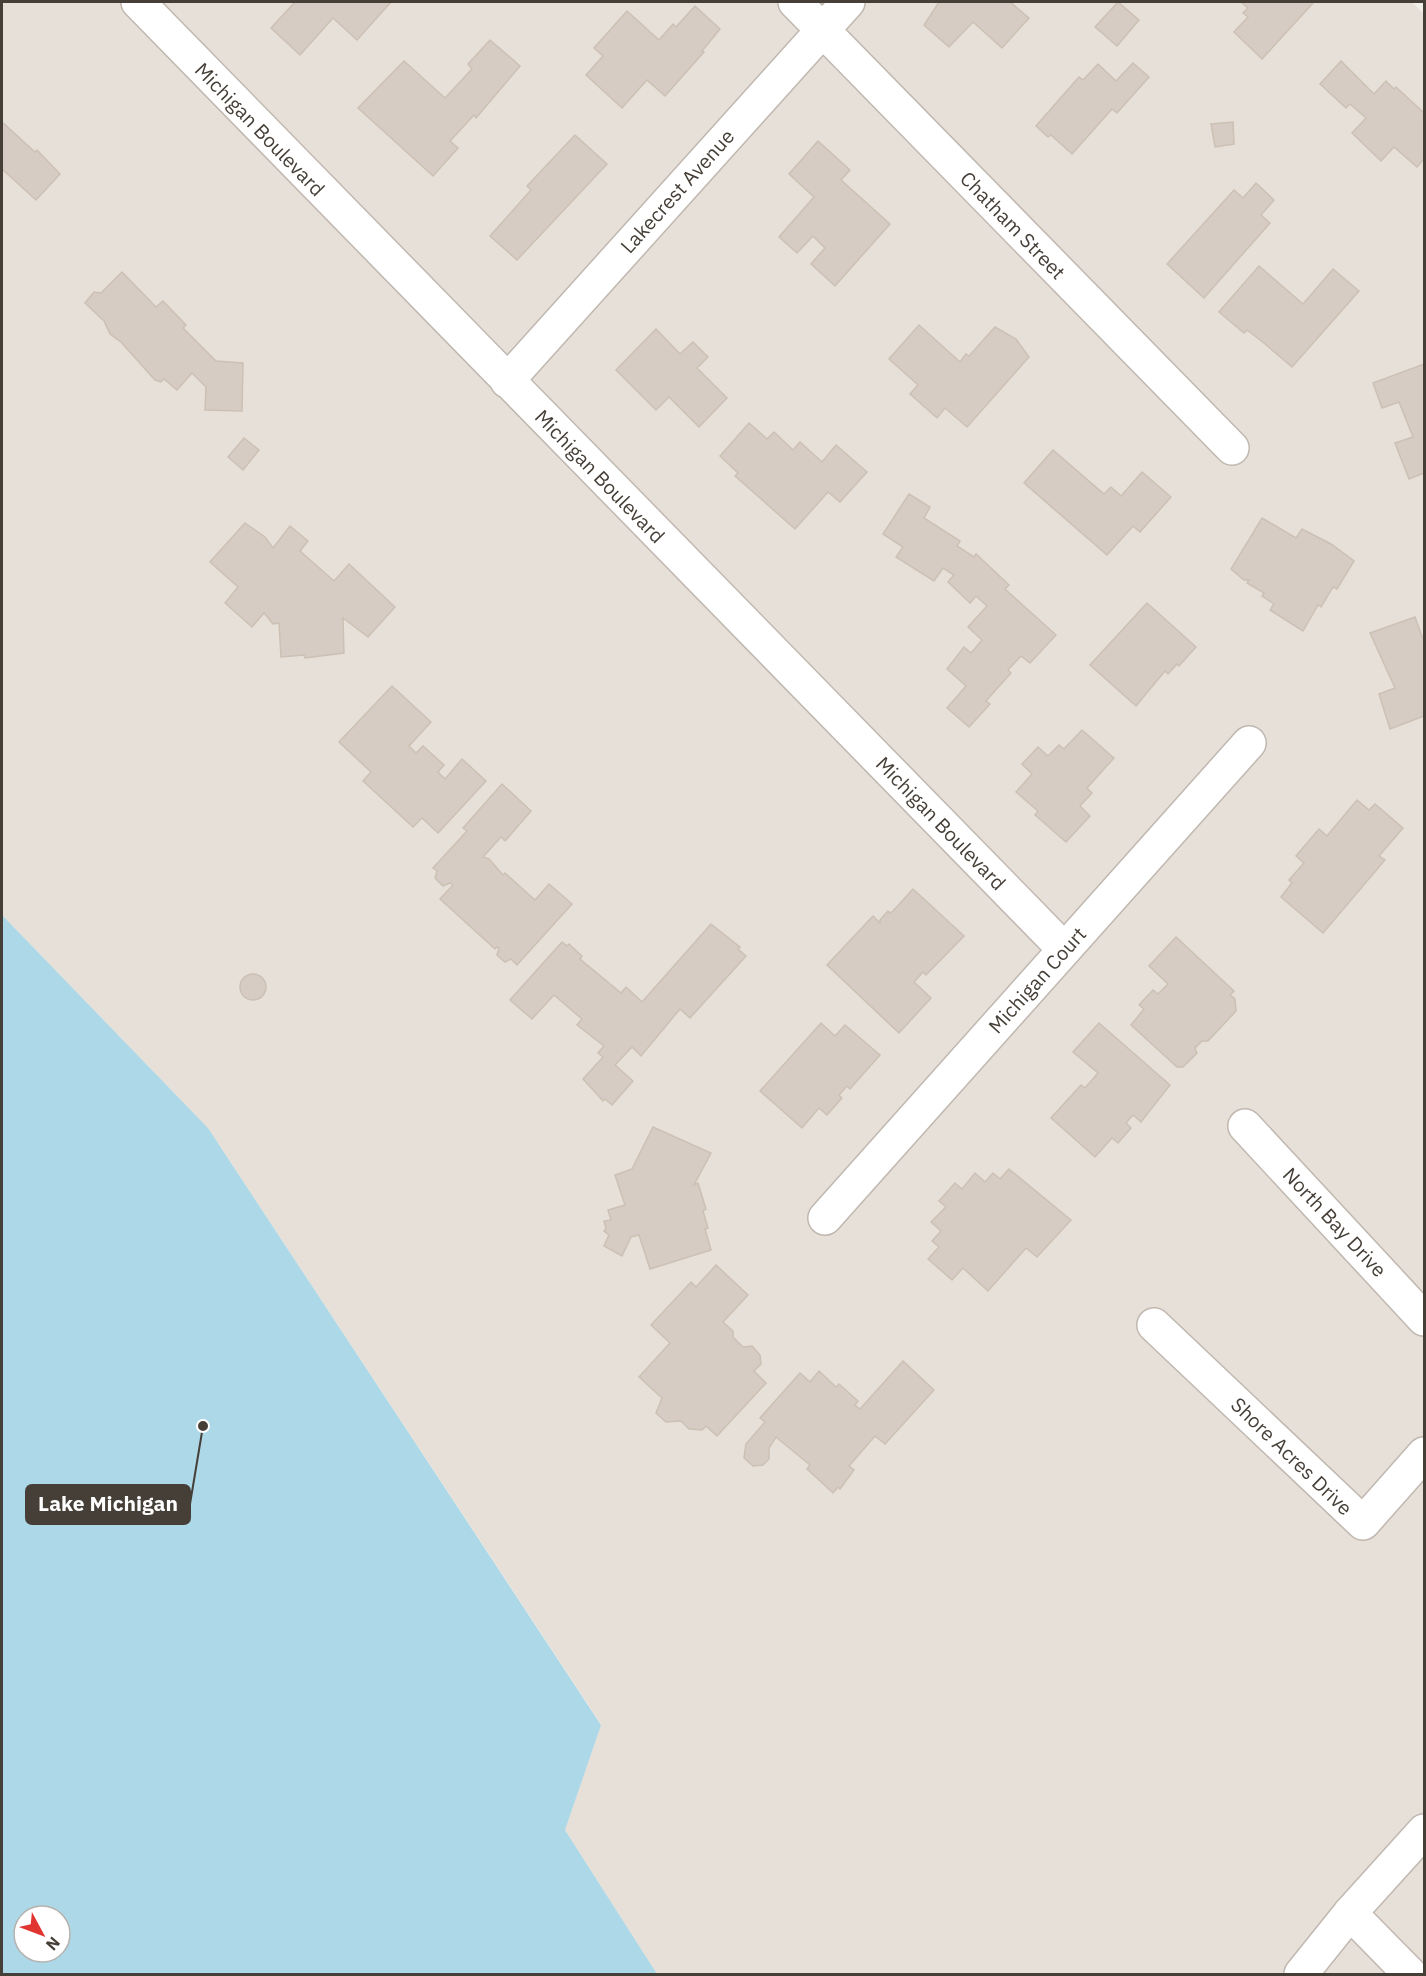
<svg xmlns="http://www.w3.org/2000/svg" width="1426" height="1976" font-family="'IBM Plex Sans',sans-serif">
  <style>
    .residential { fill: #e6e0d8 }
    .water { fill: #add8e8; fill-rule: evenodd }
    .building { fill: #d6ccc3; stroke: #cdc0b4; stroke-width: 1.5 }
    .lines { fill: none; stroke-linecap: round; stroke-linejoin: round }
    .minor-casing { stroke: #c0b8b0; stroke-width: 36 }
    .minor { stroke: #fff; stroke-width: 33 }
    .labels { text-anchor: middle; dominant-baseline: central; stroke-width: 4.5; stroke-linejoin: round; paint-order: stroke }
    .street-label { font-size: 20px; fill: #463f38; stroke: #fff }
    .leader { fill: none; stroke: #463f38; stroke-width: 2 }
    .callout-dot { fill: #463f38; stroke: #fff; stroke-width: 2 }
    .callout { fill: #463f38; stroke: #463f38; stroke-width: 2 }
    .callout-label { font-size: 21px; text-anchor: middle; font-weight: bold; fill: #fff }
  </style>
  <rect width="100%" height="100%" fill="#f3efe9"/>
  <polygon class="residential" points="2,2 1412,2 1424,14 1424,1974 657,1974 565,1830 601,1724 208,1128 2,915"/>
  <path class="water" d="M 2,915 L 208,1128 L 601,1725 L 565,1830 L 657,1974 L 2,1974 ZM 24,1916 L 60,1916 L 60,1952 L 24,1952 Z"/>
  <g class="building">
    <polygon points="295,2 391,2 357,40 333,18 300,55 271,28"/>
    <polygon points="939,2 1010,2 1029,18 1002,48 973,22 949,47 924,25"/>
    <polygon points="1118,2 1139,20 1117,46 1095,27"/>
    <polygon points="1241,2 1314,2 1262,59 1234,32 1248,17 1243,13 1248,8"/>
    <polygon points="695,6 720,29 702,51 704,52 665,96 647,80 622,108 586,75 603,56 594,48 627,11 659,40 673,24 676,27"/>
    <polygon points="490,40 520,66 476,118 474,115 450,141 458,148 433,176 358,108 404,61 445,98 472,69 468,64"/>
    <polygon points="1341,61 1374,94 1386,81 1394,89 1396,87 1424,113 1424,159 1417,167 1394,147 1381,161 1352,133 1366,118 1350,104 1346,108 1320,84"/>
    <polygon points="1133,63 1149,77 1117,113 1112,109 1072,154 1051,135 1048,137 1036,126 1079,77 1083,80 1098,64 1116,81"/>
    <polygon points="2,122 35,152 37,150 60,174 36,200 2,169"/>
    <polygon points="1233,122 1234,144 1215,147 1211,124"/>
    <polygon points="575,135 607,164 517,260 490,236 531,190 527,186"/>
    <polygon points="818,141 850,170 841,180 890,224 835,286 811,264 825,248 813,236 797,253 779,237 814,197 789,174"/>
    <polygon points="1256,183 1274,200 1261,215 1270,223 1204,298 1167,264 1234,190 1243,198"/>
    <polygon points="1259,266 1303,304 1333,269 1359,291 1292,367 1264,343 1247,330 1244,333 1219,312"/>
    <polygon points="122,272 156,307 163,301 186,325 183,328 216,361 243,363 242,411 205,410 206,387 192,373 177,390 164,379 161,382 155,380 121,342 110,334 104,321 85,303 94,292 101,293"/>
    <polygon points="919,325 960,362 966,354 969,356 995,327 1016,339 1029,357 967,427 945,408 937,418 910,394 918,385 889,359"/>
    <polygon points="656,329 680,354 693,342 708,357 697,368 727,398 699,427 669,397 656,410 616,370"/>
    <polygon points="1424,364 1424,473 1409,479 1395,443 1413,437 1399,402 1382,408 1373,383"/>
    <polygon points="749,423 767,439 774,432 793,450 800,442 822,462 836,445 867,472 840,502 828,492 795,529 735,476 738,473 720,456"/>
    <polygon points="244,438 259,450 243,470 228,457"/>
    <polygon points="1053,450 1104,494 1111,487 1121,496 1142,472 1171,497 1140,532 1133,526 1107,555 1024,483"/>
    <polygon points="909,494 930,507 924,518 960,541 957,546 974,557 976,554 1009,585 1005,589 1056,635 1030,663 1021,656 1008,670 1011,673 986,701 990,704 969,727 947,708 966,686 947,669 964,647 971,653 982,640 968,627 987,606 976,596 970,603 948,582 954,575 943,568 934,581 896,557 903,547 883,534"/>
    <polygon points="1262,518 1296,538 1302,529 1331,544 1354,561 1337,589 1333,587 1321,607 1318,605 1303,631 1270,610 1274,604 1262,596 1264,593 1247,583 1249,580 1244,580 1231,569"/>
    <polygon points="245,523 265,537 273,548 290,526 308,541 300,551 334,581 349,564 395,607 368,637 343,618 344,653 305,658 304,655 281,657 279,623 273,624 264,613 252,627 225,603 238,587 210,562"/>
    <polygon points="1147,603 1196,647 1179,666 1177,664 1168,674 1165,671 1136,706 1090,665"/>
    <polygon points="1415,617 1422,637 1424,637 1424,716 1390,729 1379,694 1395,688 1370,633"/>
    <polygon points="392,686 431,722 409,746 416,753 423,746 444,765 438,772 445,779 462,759 486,781 438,833 422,818 413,827 363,781 371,772 339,742"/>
    <polygon points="1082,730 1114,758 1087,788 1092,793 1080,806 1090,816 1066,842 1035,815 1038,811 1016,792 1032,774 1022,764 1038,747 1048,756 1059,745 1064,749"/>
    <polygon points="502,784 531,811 505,841 501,837 483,857 489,859 503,875 505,873 535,900 549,884 572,904 517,965 511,959 505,962 497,955 499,948 497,947 495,949 440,899 453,885 450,883 443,886 435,878 437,871 433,868 467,831 463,828"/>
    <polygon points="1357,800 1369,810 1375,804 1403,828 1379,856 1385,860 1323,933 1281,897 1292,883 1289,880 1304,863 1296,856 1319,829 1327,836"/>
    <polygon points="913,889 964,936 926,975 923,972 914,982 931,998 899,1033 827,965 873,916 880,923 880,920 888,911 890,913 893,911"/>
    <polygon points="711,924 740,947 738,949 746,956 690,1018 680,1009 641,1056 632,1047 615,1065 633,1081 612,1105 605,1099 603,1101 583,1079 603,1057 598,1053 604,1046 577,1025 582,1019 554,995 532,1019 510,1000 562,942 567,946 569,944 582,956 580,959 621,993 626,987 642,1002"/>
    <polygon points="1176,937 1234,991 1230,995 1235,999 1236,1011 1208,1041 1202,1041 1195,1048 1197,1053 1183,1067 1177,1067 1131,1025 1144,1009 1139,1005 1153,990 1158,994 1168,984 1149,966"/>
    <circle cx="253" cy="987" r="13"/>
    <polygon points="821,1023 835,1036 845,1025 880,1055 850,1089 847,1086 839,1095 842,1098 827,1115 819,1108 802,1128 760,1091"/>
    <polygon points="1099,1023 1170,1085 1141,1122 1133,1115 1126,1123 1131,1128 1118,1143 1112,1138 1095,1157 1051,1118 1081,1085 1085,1088 1098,1073 1073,1052"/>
    <polygon points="653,1127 711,1153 694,1185 698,1183 706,1209 703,1211 708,1228 705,1229 711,1250 650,1269 639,1235 631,1237 622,1256 604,1246 609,1235 604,1231 606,1228 604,1221 611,1220 608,1210 625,1205 615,1175 632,1169"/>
    <polygon points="1009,1169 1071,1220 1037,1257 1026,1248 988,1291 963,1268 952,1280 928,1259 939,1247 932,1241 941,1231 931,1222 946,1207 939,1201 955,1183 962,1189 975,1173 985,1182 993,1173 1000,1179"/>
    <polygon points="716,1265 748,1295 723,1322 733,1331 733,1337 743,1347 752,1346 760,1355 761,1364 754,1371 766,1383 717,1436 706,1426 702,1430 689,1429 681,1421 666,1422 656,1413 662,1398 639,1377 670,1343 651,1325 691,1282 696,1287"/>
    <polygon points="903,1361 934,1390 885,1444 875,1436 849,1466 854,1470 840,1489 838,1487 833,1493 807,1469 810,1465 776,1437 769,1448 769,1459 763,1465 753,1466 744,1458 746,1444 765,1422 760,1418 800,1373 810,1382 819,1371 836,1387 839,1384 858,1401 855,1405 860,1409"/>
  </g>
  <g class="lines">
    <defs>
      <g id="minor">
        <polyline points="138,2 1064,949"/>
        <polyline points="795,2 1232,448"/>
        <polyline points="507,381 848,2"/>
        <polyline points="1245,1126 1424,1319"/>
        <polyline points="825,1218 1249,743"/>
        <polyline points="1154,1325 1363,1523 1424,1454"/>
        <polyline points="1350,1913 1410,1974"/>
        <polyline points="1301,1974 1350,1913 1424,1831"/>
      </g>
    </defs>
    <use href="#minor" class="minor-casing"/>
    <use href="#minor" class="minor"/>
  </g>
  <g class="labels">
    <g class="street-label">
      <text transform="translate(260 129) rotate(46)">Michigan Boulevard</text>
      <text transform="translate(677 191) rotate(-48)">Lakecrest Avenue</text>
      <text transform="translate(1013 225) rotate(46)">Chatham Street</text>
      <text transform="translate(600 476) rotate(46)">Michigan Boulevard</text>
      <text transform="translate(941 823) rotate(46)">Michigan Boulevard</text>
      <text transform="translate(1037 980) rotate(-48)">Michigan Court</text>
      <text transform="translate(1335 1222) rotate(47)">North Bay Drive</text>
      <text transform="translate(1292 1456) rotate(44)">Shore Acres Drive</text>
    </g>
  </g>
  <path class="leader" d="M203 1426L190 1504"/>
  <circle class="callout-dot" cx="203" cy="1426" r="6"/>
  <rect class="callout" x="26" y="1485" width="164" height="39" rx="6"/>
  <g class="callout-label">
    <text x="108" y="1511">Lake Michigan</text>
  </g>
  <rect width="1426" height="1976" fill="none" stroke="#463f38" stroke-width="6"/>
  <g transform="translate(42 1934) rotate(131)"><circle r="28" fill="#ffffff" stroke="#b5b2af" stroke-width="1.5"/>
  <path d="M0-4.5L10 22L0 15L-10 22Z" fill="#e13532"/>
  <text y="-9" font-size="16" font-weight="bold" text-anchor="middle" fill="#463f38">N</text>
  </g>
</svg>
